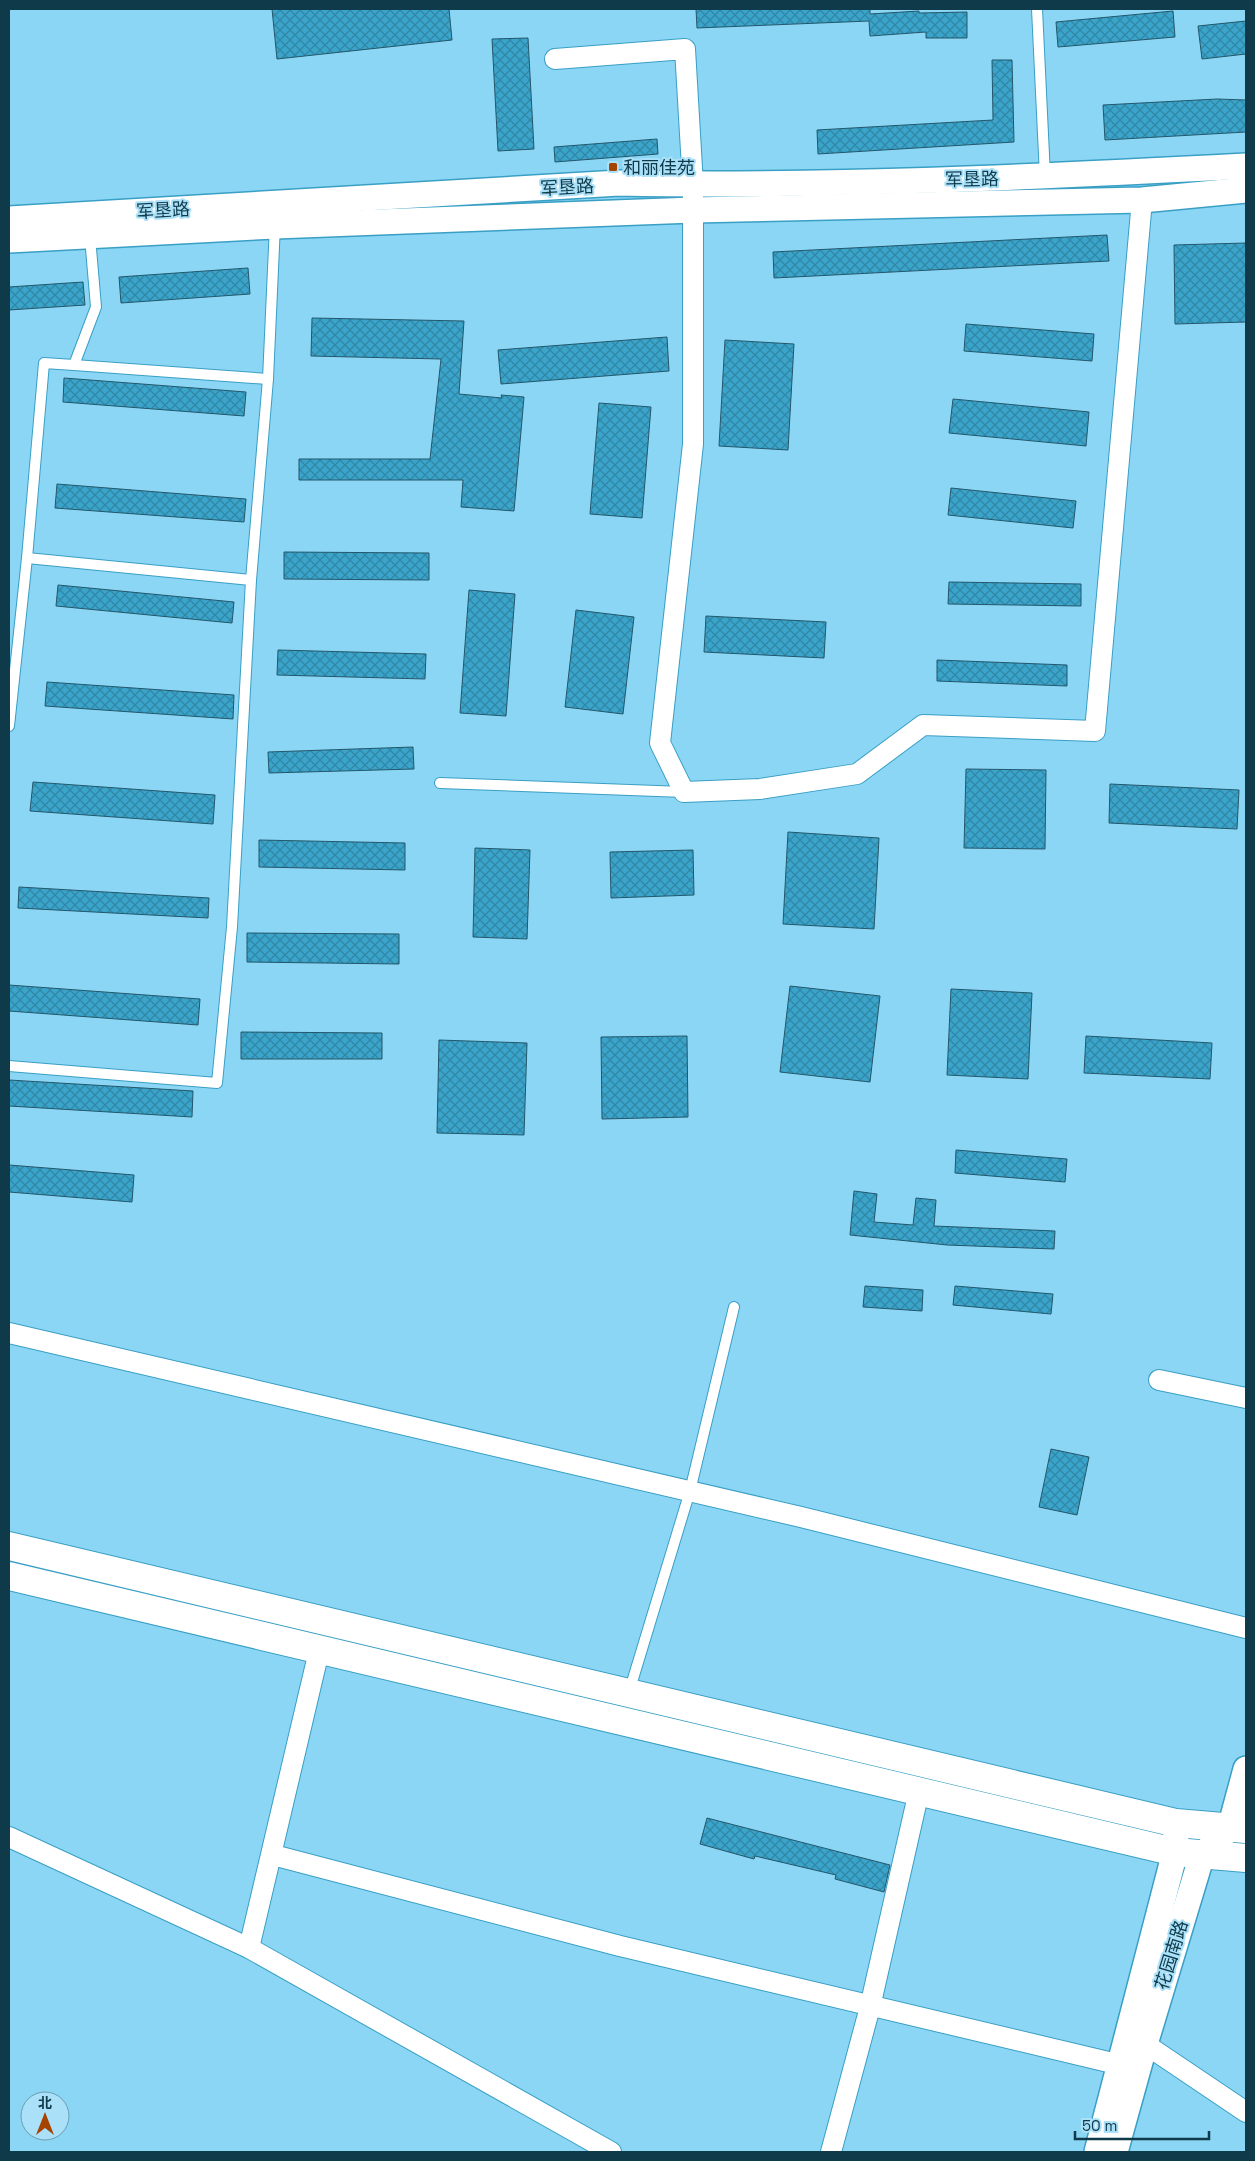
<svg xmlns="http://www.w3.org/2000/svg" width="1255" height="2161" font-family="'Space Grotesk','Noto Sans SC',sans-serif">
  <style>
    .building { fill: url(#building-cross-hatch); stroke: #23576b }
    .lines { fill: none; stroke-linecap: round; stroke-linejoin: round }
    .service-casing { stroke: #399fc4; stroke-width: 12 }
    .minor-casing { stroke: #399fc4; stroke-width: 22 }
    .tertiary-casing { stroke: #399fc4; stroke-width: 28 }
    .secondary-casing { stroke: #399fc4; stroke-width: 30 }
    .service { stroke: #fff; stroke-width: 10 }
    .minor { stroke: #fff; stroke-width: 20 }
    .tertiary { stroke: #fff; stroke-width: 25 }
    .secondary { stroke: #fff; stroke-width: 28 }
    .poi-dot { fill: #a54300; stroke: #aae0f8; stroke-width: 2 }
    .labels { text-anchor: middle; dominant-baseline: central; stroke-width: 4; stroke-linejoin: round; paint-order: stroke }
    .poi-label { font-size: 18px; fill: #0f3a4a; stroke: #aae0f8; text-anchor: start }
    .street-label { font-size: 18px; fill: #0f3a4a; stroke: #aae0f8 }
  </style>
  <defs>
    <pattern id="building-cross-hatch" width="8" height="8" patternUnits="userSpaceOnUse" patternTransform="scale(1.25)"><rect width="8" height="8" fill="#3ba4ca"/><path d="M0 0l8 8M0 8l8-8" fill="none" stroke="#3087a6"/></pattern>
  </defs>
  <rect width="100%" height="100%" fill="#8cd6f5"/>
  <g class="building">
    <polygon points="272,9 449,9 452,40 277,59"/>
    <polygon points="696,9 870,9 870,14 919,11 919,13 967,12 967,38 926,38 926,32 870,36 869,21 697,28"/>
    <polygon points="1173,11 1175,37 1058,47 1056,22"/>
    <polygon points="1246,21 1246,54 1202,59 1198,26"/>
    <polygon points="528,38 534,149 498,151 492,39"/>
    <polygon points="992,60 1012,60 1014,142 818,154 817,130 993,120"/>
    <polygon points="1217,99 1246,100 1246,132 1105,140 1103,105"/>
    <polygon points="657,139 658,154 555,162 554,147"/>
    <polygon points="1107,235 1109,261 774,278 773,252"/>
    <polygon points="1246,243 1246,322 1175,324 1174,245"/>
    <polygon points="248,268 250,294 121,303 119,277"/>
    <polygon points="83,282 85,305 9,310 9,287"/>
    <polygon points="312,318 464,321 459,394 502,398 501,395 524,397 514,511 461,507 463,480 299,480 299,459 430,459 441,359 311,356"/>
    <polygon points="966,324 1094,334 1092,361 964,351"/>
    <polygon points="667,337 669,371 501,384 498,350"/>
    <polygon points="725,340 794,344 788,450 719,446"/>
    <polygon points="64,378 246,392 244,416 63,402"/>
    <polygon points="953,399 1089,412 1086,446 949,433"/>
    <polygon points="599,403 651,407 642,518 590,514"/>
    <polygon points="57,484 246,499 244,522 55,508"/>
    <polygon points="951,488 1076,501 1073,528 948,515"/>
    <polygon points="284,552 429,553 429,580 284,579"/>
    <polygon points="949,582 1081,584 1081,606 948,604"/>
    <polygon points="58,585 234,602 232,623 56,606"/>
    <polygon points="469,590 515,594 506,716 460,713"/>
    <polygon points="576,610 634,617 623,714 565,707"/>
    <polygon points="706,616 826,622 824,658 704,652"/>
    <polygon points="278,650 426,654 425,679 277,675"/>
    <polygon points="937,660 1067,665 1067,686 937,681"/>
    <polygon points="47,682 234,695 233,719 45,706"/>
    <polygon points="413,747 414,769 269,773 268,752"/>
    <polygon points="966,769 1046,770 1045,849 964,848"/>
    <polygon points="33,782 215,795 213,824 30,811"/>
    <polygon points="1110,784 1239,790 1237,829 1109,823"/>
    <polygon points="788,832 879,838 874,929 783,924"/>
    <polygon points="259,840 405,843 405,870 259,867"/>
    <polygon points="475,848 530,850 527,939 473,937"/>
    <polygon points="693,850 694,895 611,898 610,852"/>
    <polygon points="19,887 209,898 208,918 18,908"/>
    <polygon points="247,933 399,934 399,964 247,962"/>
    <polygon points="9,985 200,999 198,1025 9,1011"/>
    <polygon points="790,986 880,996 870,1082 780,1072"/>
    <polygon points="951,989 1032,993 1028,1079 947,1075"/>
    <polygon points="241,1032 382,1033 382,1059 241,1059"/>
    <polygon points="687,1036 688,1117 602,1119 601,1037"/>
    <polygon points="1086,1036 1212,1043 1210,1079 1084,1073"/>
    <polygon points="439,1040 527,1043 524,1135 437,1133"/>
    <polygon points="9,1080 193,1091 192,1117 9,1106"/>
    <polygon points="956,1150 1067,1159 1065,1182 955,1173"/>
    <polygon points="9,1165 134,1175 132,1202 9,1192"/>
    <polygon points="854,1191 877,1194 874,1222 913,1225 916,1198 936,1200 934,1226 1055,1231 1054,1249 947,1245 850,1235"/>
    <polygon points="865,1286 923,1290 922,1311 863,1307"/>
    <polygon points="955,1286 1053,1294 1051,1314 953,1305"/>
    <polygon points="1051,1449 1089,1457 1077,1515 1039,1507"/>
    <polygon points="707,1818 890,1865 884,1892 835,1879 836,1875 755,1856 754,1859 700,1844"/>
  </g>
  <g class="lines">
    <defs>
      <g id="service">
        <polyline points="1037,9 1045,176"/>
        <polyline points="74,365 268,379"/>
        <polyline points="27,558 251,580"/>
        <polyline points="9,726 27,558 44,363 74,365 96,307 90,237"/>
        <polyline points="440,783 684,792"/>
        <polyline points="9,1066 217,1083 232,927 251,580 268,379 275,225"/>
        <polyline points="629,1692 690,1491 734,1307"/>
      </g>
      <g id="minor">
        <polyline points="555,59 685,49 693,185 693,444 660,743 684,792 760,789 857,774 923,725 1095,731 1142,200"/>
        <polyline points="9,1333 801,1517 1246,1628"/>
        <polyline points="1159,1380 1246,1398"/>
        <polyline points="9,1837 249,1948 611,2152"/>
        <polyline points="273,1855 620,1946 1121,2065"/>
        <polyline points="249,1948 319,1651"/>
        <polyline points="1145,2044 1246,2112"/>
        <polyline points="831,2152 870,2007 919,1791"/>
      </g>
      <g id="tertiary">
        <path d="M 9,219 L 619,183 C 828,187 1037,177 1246,166"/>
        <polyline points="9,240 275,226 693,210 1142,200 1246,190"/>
        <polyline points="1097,2152 1175,1852 1176,1831"/>
        <polyline points="1115,2152 1145,2044 1202,1855 1230,1828 1246,1769"/>
      </g>
      <g id="secondary">
        <polyline points="9,1546 1176,1823 1246,1829"/>
        <polyline points="9,1576 1175,1852 1246,1858"/>
      </g>
    </defs>
    <use href="#service" class="service-casing"/>
    <use href="#minor" class="minor-casing"/>
    <use href="#tertiary" class="tertiary-casing"/>
    <use href="#secondary" class="secondary-casing"/>
    <use href="#service" class="service"/>
    <use href="#minor" class="minor"/>
    <use href="#tertiary" class="tertiary"/>
    <use href="#secondary" class="secondary"/>
  </g>
  <rect class="poi-dot" x="608" y="162" width="10" height="10" rx="2.5"/>
  <g class="labels">
    <g class="poi-label">
      <text x="623" y="167">和丽佳苑</text>
    </g>
    <g class="street-label">
      <text transform="translate(972 179) rotate(-1)">军垦路</text>
      <text transform="translate(567 187) rotate(-3)">军垦路</text>
      <text transform="translate(163 210) rotate(-3)">军垦路</text>
      <text transform="translate(1171 1955) rotate(-73)">花园南路</text>
    </g>
  </g>
  <rect width="1255" height="2161" fill="none" stroke="#0f3a4a" stroke-width="20"/>
  <g transform="translate(45 2116)"><circle r="24" fill="#aae0f8" stroke="#6c9eb2"/>
  <path d="M0-4L9 19L0 12L-9 19Z" fill="#a54300"/>
  <text y="-8" font-size="14" font-weight="bold" text-anchor="middle" fill="#0f3a4a">北</text>
  </g>
  <path d="M1075 2131v8h134v-8" fill="none" stroke="#0f3a4a" stroke-width="2.5"/>
  <text x="1082" y="2131" font-size="15" fill="#0f3a4a" stroke="#aae0f8" stroke-width="4" paint-order="stroke">50 m</text>
</svg>
